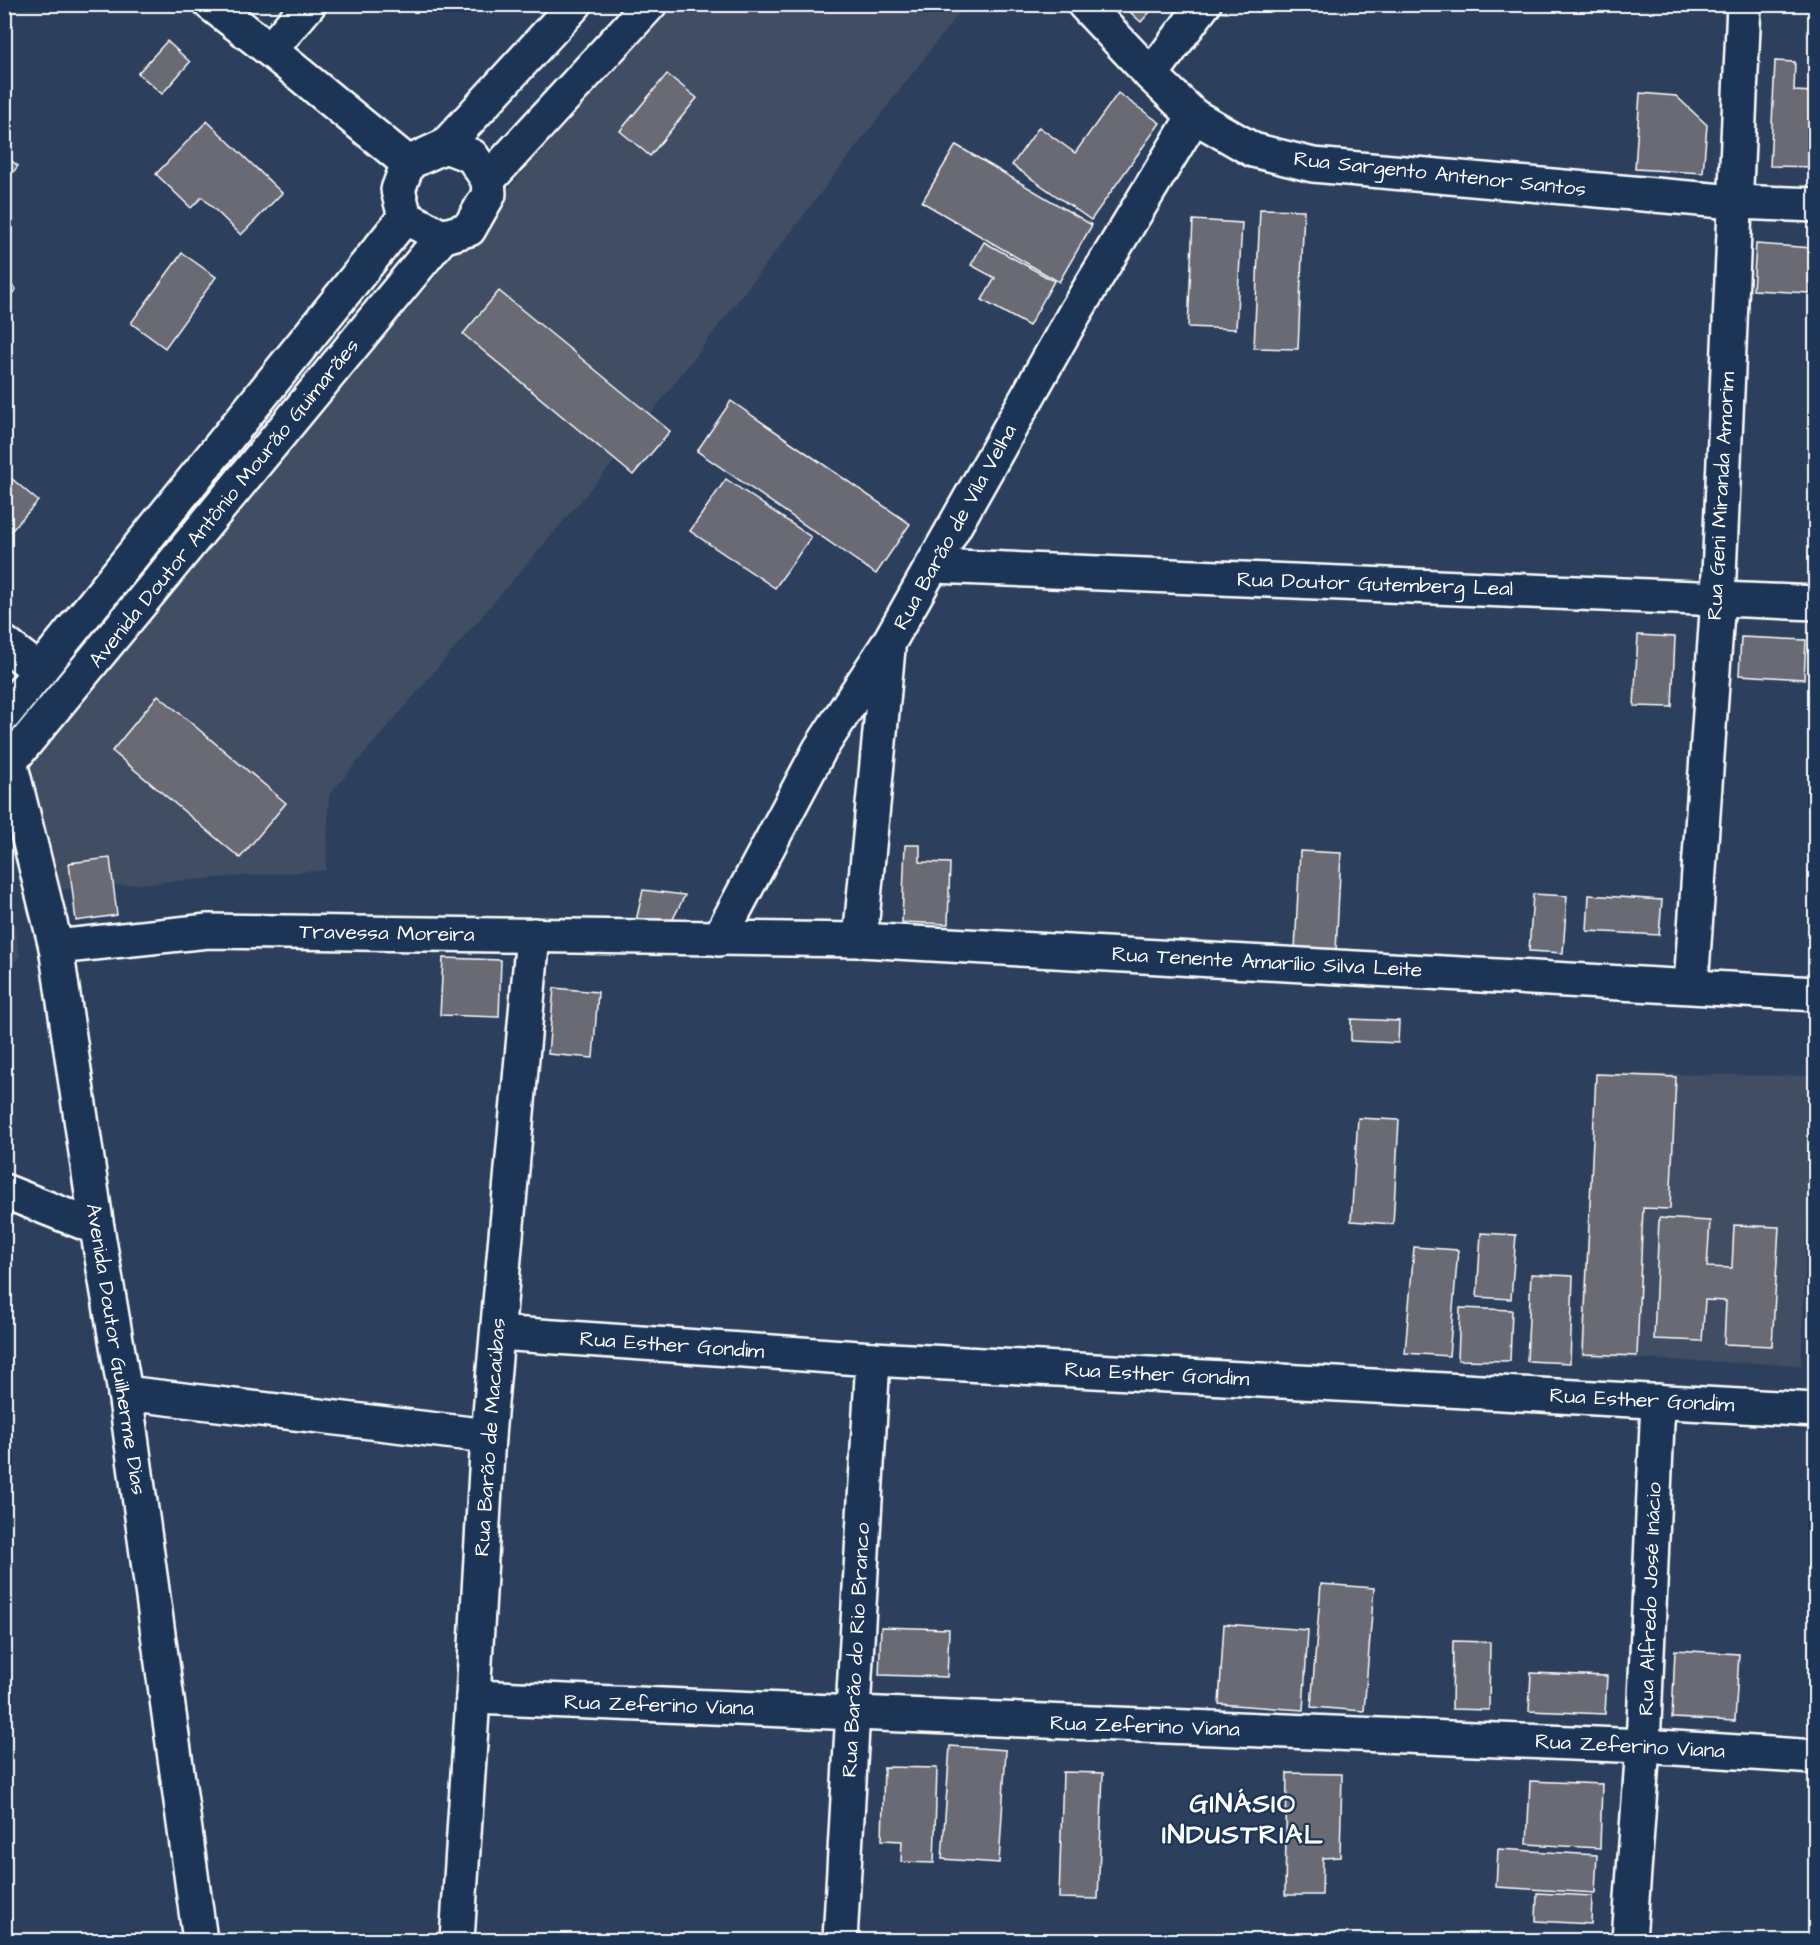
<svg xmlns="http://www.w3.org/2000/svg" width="1820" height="1945" font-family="'Architects Daughter',sans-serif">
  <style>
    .built { fill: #3f4d64 }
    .building { fill: #6a6a74; stroke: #fff; stroke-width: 1.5 }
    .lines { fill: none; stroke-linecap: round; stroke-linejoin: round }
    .minor-casing { stroke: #fff; stroke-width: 38 }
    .major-casing { stroke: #fff; stroke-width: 38 }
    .minor { stroke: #1d3557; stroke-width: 33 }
    .major { stroke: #1d3557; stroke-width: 33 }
    .labels { text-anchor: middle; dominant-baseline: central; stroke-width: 4.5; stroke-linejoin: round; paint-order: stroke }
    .street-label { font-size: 21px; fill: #fff; stroke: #1d3557 }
    .district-label { font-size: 27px; font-weight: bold; letter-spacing: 1.5px; fill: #fff; stroke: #1d3557 }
  </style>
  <rect width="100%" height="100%" fill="#2c405d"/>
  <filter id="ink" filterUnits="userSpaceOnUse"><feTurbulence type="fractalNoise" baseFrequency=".0167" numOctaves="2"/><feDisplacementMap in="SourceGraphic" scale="12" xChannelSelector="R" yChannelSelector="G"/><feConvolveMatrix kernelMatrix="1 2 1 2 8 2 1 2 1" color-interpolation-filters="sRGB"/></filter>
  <g filter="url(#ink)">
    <g class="built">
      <polygon points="662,5 965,5 614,462 329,795 326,870 55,890 28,764"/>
      <polygon points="5,877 20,956 5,975 4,975"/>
      <polygon points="1596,1073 1813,1076 1801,1365 1580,1357"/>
    </g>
    <g class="building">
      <polygon points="1121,4 1157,4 1141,22"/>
      <polygon points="167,41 190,62 162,94 138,73"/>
      <polygon points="1775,61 1795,62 1794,91 1816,92 1816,167 1770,166"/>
      <polygon points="667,74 697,98 650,156 620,131"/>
      <polygon points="1118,93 1160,123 1091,220 1012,165 1039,127 1075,153"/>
      <polygon points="1640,93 1676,96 1707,125 1703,173 1635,169"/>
      <polygon points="207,121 282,193 241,235 202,197 191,208 156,174"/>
      <polygon points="956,145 1092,225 1059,282 922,202"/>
      <polygon points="4,155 18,166 4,184"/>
      <polygon points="1260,209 1304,210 1298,349 1254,348"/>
      <polygon points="1193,220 1242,223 1236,329 1188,327"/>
      <polygon points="984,242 1054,281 1029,326 982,300 995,278 971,265"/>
      <polygon points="1756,244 1813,248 1810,293 1753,290"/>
      <polygon points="182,253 216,277 165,348 131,323"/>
      <polygon points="4,279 16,289 4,303"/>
      <polygon points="499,291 670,431 633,475 463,334"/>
      <polygon points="731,401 910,524 876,574 697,451"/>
      <polygon points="4,472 38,501 4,539"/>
      <polygon points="726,479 811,537 775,588 690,531"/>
      <polygon points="1638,635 1675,637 1672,707 1634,706"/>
      <polygon points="1741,637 1806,640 1804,679 1739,675"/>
      <polygon points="158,695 286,803 240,858 112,751"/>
      <polygon points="905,845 920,845 920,862 950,863 948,924 902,922"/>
      <polygon points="1300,851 1341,853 1336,951 1295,950"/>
      <polygon points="110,858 117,915 76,921 69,863"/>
      <polygon points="643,890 685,895 670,925 636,921"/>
      <polygon points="1533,894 1567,896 1563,953 1529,951"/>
      <polygon points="1589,895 1662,900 1659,935 1587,931"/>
      <polygon points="443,958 501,960 499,1017 440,1015"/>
      <polygon points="554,988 598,992 593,1058 548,1054"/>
      <polygon points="1351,1019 1399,1021 1398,1043 1351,1041"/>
      <polygon points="1596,1074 1676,1077 1670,1209 1643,1208 1637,1356 1583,1354"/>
      <polygon points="1358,1118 1399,1120 1393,1224 1351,1221"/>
      <polygon points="1659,1218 1710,1221 1707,1267 1732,1268 1734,1225 1779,1227 1772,1346 1724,1344 1726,1301 1705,1300 1702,1341 1654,1339"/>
      <polygon points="1481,1233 1516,1235 1511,1299 1477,1297"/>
      <polygon points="1414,1247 1458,1250 1449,1356 1405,1353"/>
      <polygon points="1531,1274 1573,1276 1570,1363 1527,1361"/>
      <polygon points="1460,1308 1512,1310 1510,1361 1458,1360"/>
      <polygon points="1321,1584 1374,1588 1364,1711 1311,1707"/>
      <polygon points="1224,1624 1308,1630 1303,1710 1219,1704"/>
      <polygon points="881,1627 949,1629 947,1677 879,1675"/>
      <polygon points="1453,1641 1490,1642 1489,1710 1452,1709"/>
      <polygon points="1675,1650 1739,1654 1735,1721 1672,1718"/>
      <polygon points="1531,1673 1607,1676 1605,1714 1529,1711"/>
      <polygon points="950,1746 1006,1750 999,1863 942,1859"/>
      <polygon points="884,1767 937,1768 934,1863 901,1862 902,1841 882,1840"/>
      <polygon points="1063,1772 1103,1773 1098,1899 1059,1898"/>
      <polygon points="1287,1773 1342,1774 1340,1857 1323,1858 1322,1895 1285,1895"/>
      <polygon points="1530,1781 1602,1784 1600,1848 1527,1844"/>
      <polygon points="1498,1849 1597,1855 1595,1893 1496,1887"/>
      <polygon points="1537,1893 1592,1896 1591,1924 1536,1921"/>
    </g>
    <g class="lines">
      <defs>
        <g id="minor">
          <polyline points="211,4 270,50 408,163"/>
          <polyline points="1084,4 1151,75 1194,116 1253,150 1313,165 1734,202 1816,205"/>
          <polyline points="270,50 309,4"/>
          <polyline points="1151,75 1204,4"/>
          <polyline points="934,566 1816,603"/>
          <polyline points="4,643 40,671"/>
          <polyline points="719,939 820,749 888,644 1076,311 1194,116"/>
          <polyline points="860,940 888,649"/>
          <polyline points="56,947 208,931 860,940 1816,994"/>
          <polyline points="1691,986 1718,598 1744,4"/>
          <polyline points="4,1191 97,1228"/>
          <polyline points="498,1333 873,1359 1816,1410"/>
          <polyline points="125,1393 488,1436"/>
          <polyline points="473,1697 1643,1746 1816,1757"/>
          <polyline points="457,1940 473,1697 488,1436 533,935"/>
          <polyline points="840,1940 873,1359"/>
          <polyline points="1629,1940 1643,1746 1658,1401"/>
        </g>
        <g id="major">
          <polygon points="445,146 472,156 488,180 489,194 469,229 442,237 405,217 398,190 408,163"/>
          <polyline points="445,146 575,4"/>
          <polyline points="488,180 650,4"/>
          <polyline points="4,715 405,217"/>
          <polyline points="10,762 56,947 97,1228 125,1393 200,1940"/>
          <polyline points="4,769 442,237"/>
        </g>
      </defs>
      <use href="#minor" class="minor-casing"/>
      <use href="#major" class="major-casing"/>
      <use href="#minor" class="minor"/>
      <use href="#major" class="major"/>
    </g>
  </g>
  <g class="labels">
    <g class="street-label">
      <text transform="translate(1440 174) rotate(6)">Rua Sargento Antenor Santos</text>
      <text transform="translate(1721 496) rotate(-87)">Rua Geni Miranda Amorim</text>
      <text transform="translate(224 503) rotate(-51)">Avenida Doutor Antônio Mourão Guimarães</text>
      <text transform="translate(955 527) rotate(-61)">Rua Barão de Vila Velha</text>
      <text transform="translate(1375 584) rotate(2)">Rua Doutor Gutemberg Leal</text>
      <text transform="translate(387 933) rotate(1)">Travessa Moreira</text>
      <text transform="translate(1267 962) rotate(3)">Rua Tenente Amarílio Silva Leite</text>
      <text transform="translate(672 1345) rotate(4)">Rua Esther Gondim</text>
      <text transform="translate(116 1349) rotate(81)">Avenida Doutor Guilherme Dias</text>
      <text transform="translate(1157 1374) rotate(3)">Rua Esther Gondim</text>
      <text transform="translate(1642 1400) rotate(3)">Rua Esther Gondim</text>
      <text transform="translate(490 1437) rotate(-86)">Rua Barão de Macaúbas</text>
      <text transform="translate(1650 1599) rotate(-88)">Rua Alfredo José Inácio</text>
      <text transform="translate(856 1650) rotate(-87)">Rua Barão do Rio Branco</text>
      <text transform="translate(659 1705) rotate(2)">Rua Zeferino Viana</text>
      <text transform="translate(1145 1726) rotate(2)">Rua Zeferino Viana</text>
      <text transform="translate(1630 1746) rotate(3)">Rua Zeferino Viana</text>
    </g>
    <g class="district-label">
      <text x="1243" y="1804">GINÁSIO<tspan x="1243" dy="31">INDUSTRIAL</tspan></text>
    </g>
  </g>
  <rect width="1820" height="1945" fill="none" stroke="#1d3557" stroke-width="24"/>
  <rect x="12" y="12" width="1796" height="1921" fill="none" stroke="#fff" stroke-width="2" filter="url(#ink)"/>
</svg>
